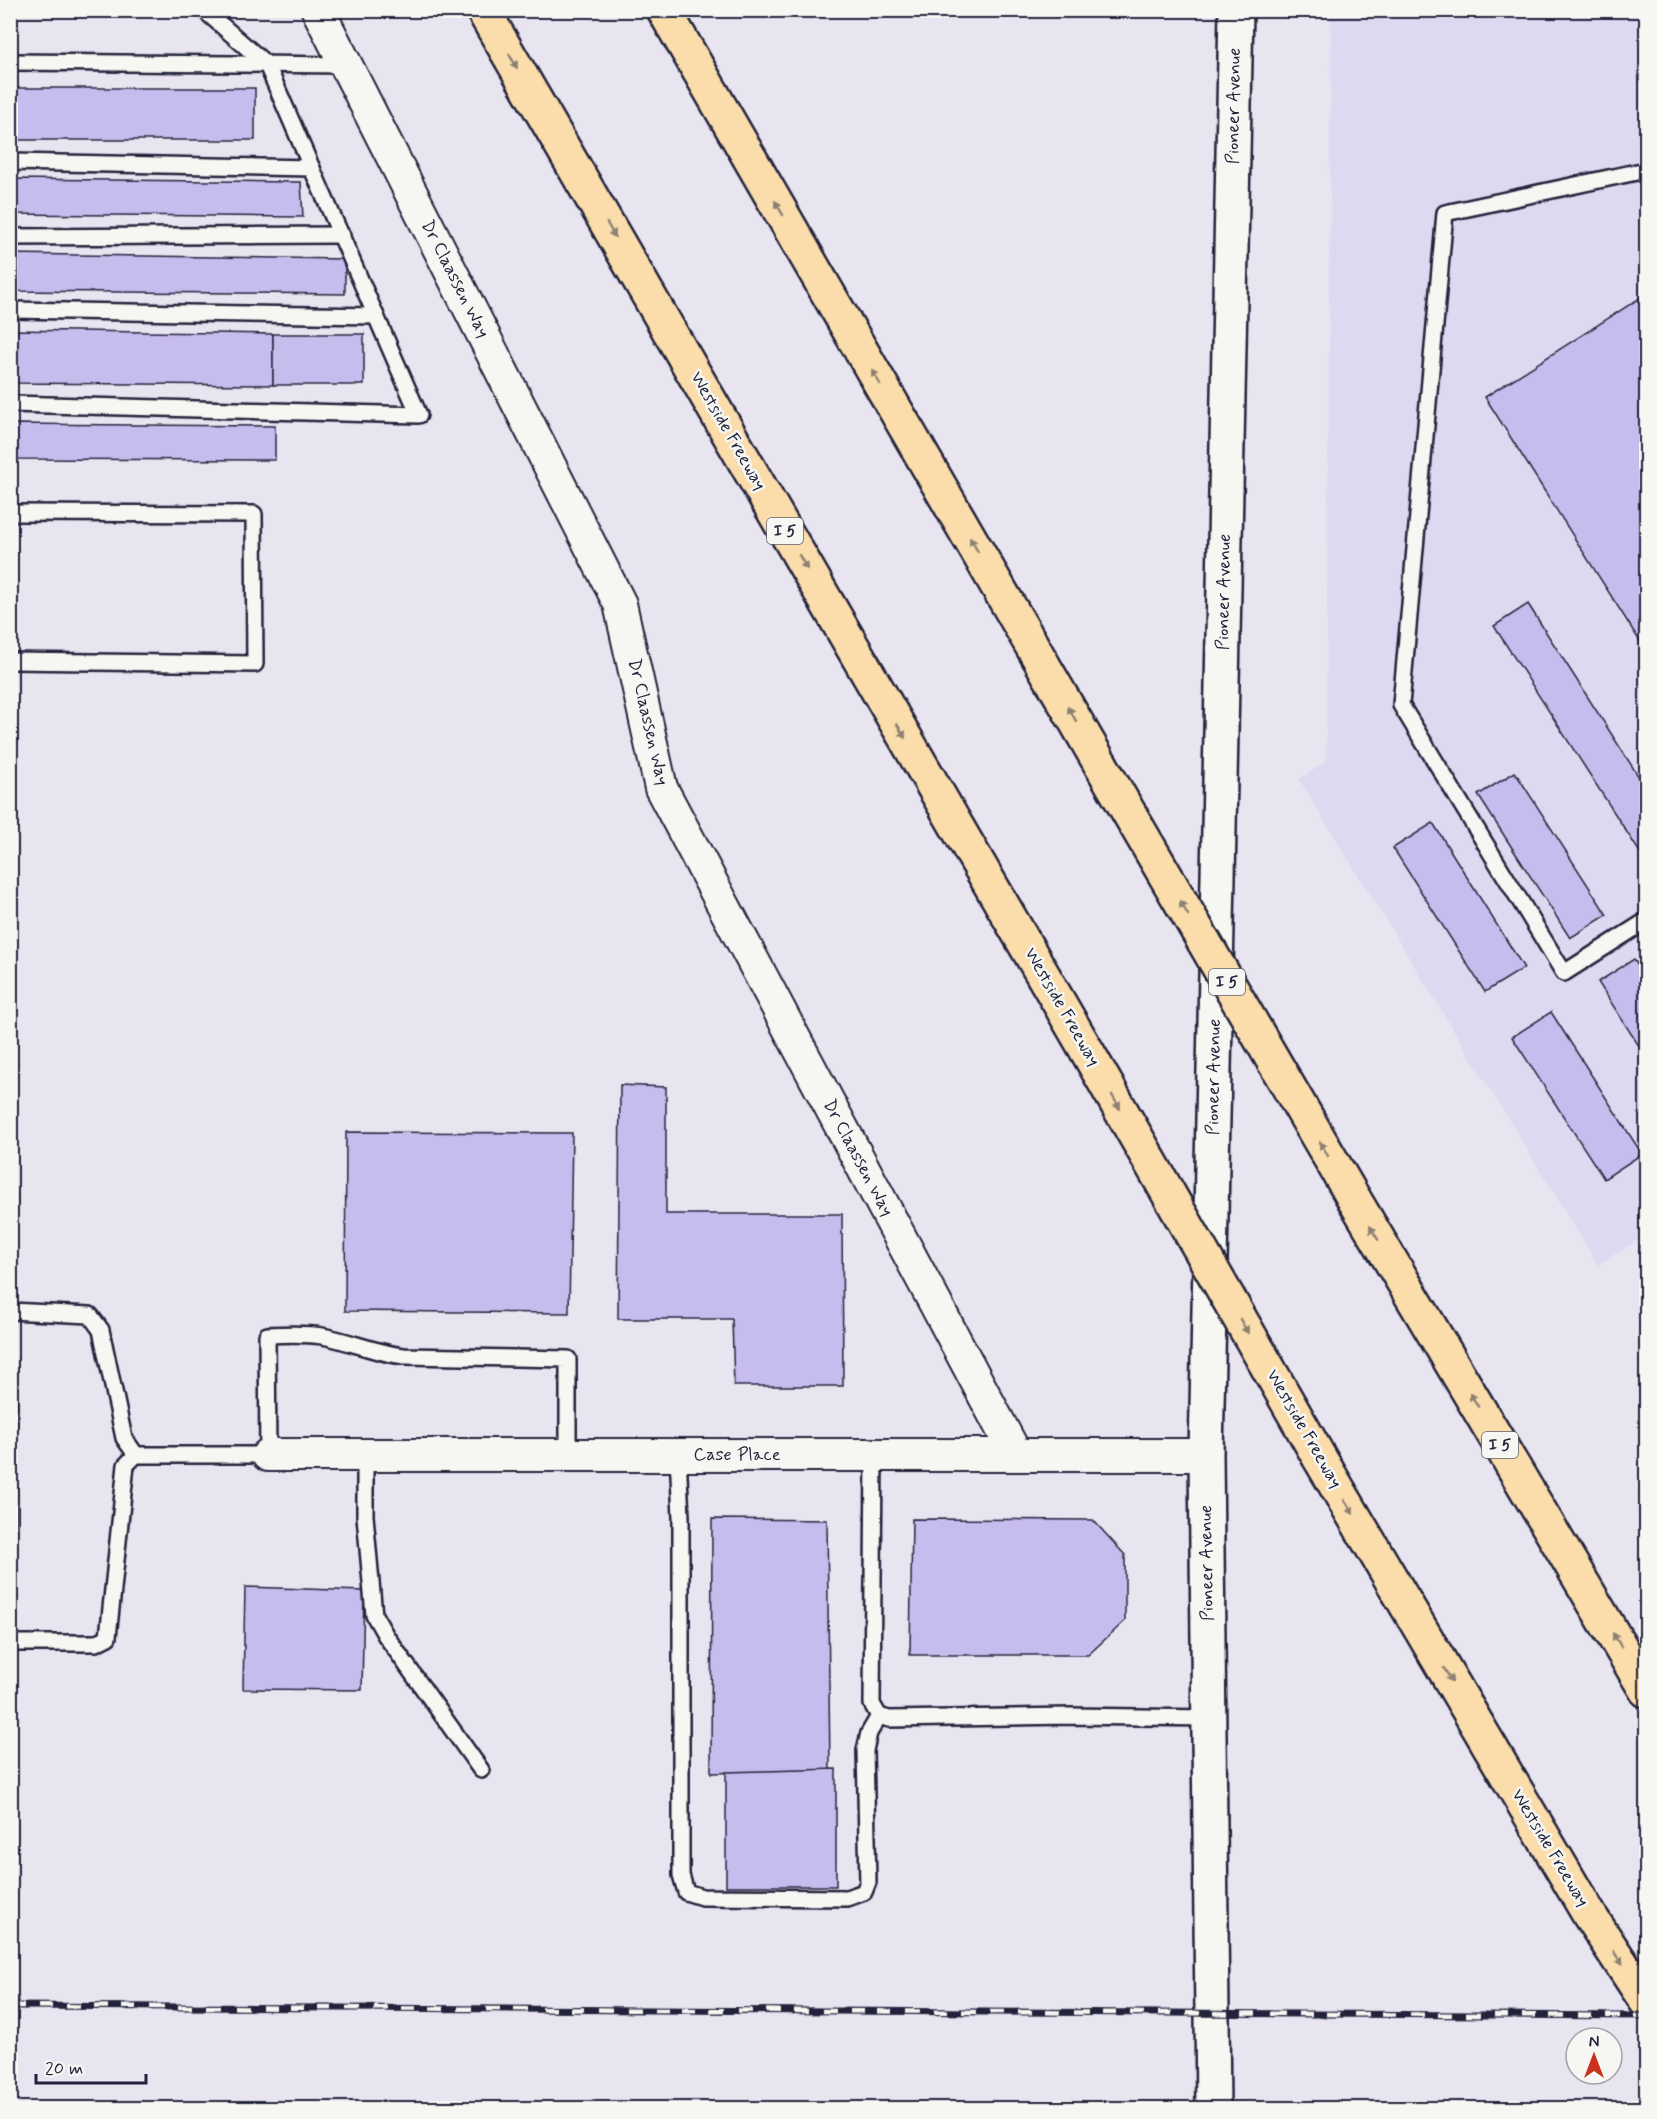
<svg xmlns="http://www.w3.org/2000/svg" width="1657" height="2119" font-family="Mynerve,sans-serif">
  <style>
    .built { fill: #ded9f0 }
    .building { fill: #c7bcee; stroke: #22223b; stroke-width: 1.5 }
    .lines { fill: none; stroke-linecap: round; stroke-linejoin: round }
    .lane-casing { stroke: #22223b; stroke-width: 20 }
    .street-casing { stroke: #22223b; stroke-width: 36 }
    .secondary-casing { stroke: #22223b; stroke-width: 38 }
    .highway-casing { stroke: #22223b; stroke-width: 38 }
    .lane { stroke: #f6f6f2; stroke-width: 15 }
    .street { stroke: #f6f6f2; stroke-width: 32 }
    .secondary { stroke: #f6f6f2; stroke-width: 33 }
    .highway { stroke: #faddab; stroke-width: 33 }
    .rail-casing { stroke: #22223b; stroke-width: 7 }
    .rail { stroke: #f6f6f2; stroke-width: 4.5; stroke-dasharray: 14; stroke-linecap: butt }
    .highway-bridge-casing { stroke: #22223b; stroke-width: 38; stroke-linecap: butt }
    .highway-bridge { stroke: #faddab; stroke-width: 33 }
    .oneway { fill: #8e8073 }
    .labels { text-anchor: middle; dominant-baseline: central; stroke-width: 5; stroke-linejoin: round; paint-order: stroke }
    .shield { fill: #f6f6f2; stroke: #626272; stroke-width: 1.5 }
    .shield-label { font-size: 16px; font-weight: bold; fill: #22223b }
    .street-label { font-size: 18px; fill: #22223b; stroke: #f6f6f2 }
  </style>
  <rect width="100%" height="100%" fill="#e8e5f1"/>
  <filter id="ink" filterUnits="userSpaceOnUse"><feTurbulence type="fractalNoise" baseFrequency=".0167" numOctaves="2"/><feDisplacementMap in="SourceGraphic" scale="12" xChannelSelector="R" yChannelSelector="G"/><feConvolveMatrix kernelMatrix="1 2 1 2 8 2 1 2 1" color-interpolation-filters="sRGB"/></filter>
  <g filter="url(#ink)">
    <polygon class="built" points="1331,11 1646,11 1646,1235 1598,1265 1299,779 1326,762"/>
    <g class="building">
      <rect x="10" y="88" width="245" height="52"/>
      <polygon points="10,179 301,182 303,217 10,214"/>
      <polygon points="10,254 345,259 345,294 10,291"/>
      <polygon points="1646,294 1646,651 1485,397"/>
      <polygon points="10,330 273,334 273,385 10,383"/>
      <rect x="273" y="334" width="91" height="51"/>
      <polygon points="10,424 275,426 275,460 10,459"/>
      <polygon points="1528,604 1646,788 1646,862 1494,626"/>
      <polygon points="1515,772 1607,915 1570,938 1478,795"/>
      <polygon points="1433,823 1524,968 1485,992 1393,848"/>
      <polygon points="1634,959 1646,979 1646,1057 1598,982"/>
      <polygon points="1551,1012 1642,1154 1604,1179 1512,1037"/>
      <polygon points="620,1085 666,1087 666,1214 842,1214 843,1386 734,1386 732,1319 618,1319"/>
      <polygon points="346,1132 572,1133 569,1313 345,1311"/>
      <polygon points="10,1375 17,1375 16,1545 10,1545"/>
      <polygon points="712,1519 827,1520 830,1770 711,1773"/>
      <polygon points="912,1519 1093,1520 1125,1555 1125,1621 1088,1655 910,1655"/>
      <polygon points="245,1587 364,1591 362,1690 243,1689"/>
      <polygon points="836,1769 836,1886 726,1886 726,1772"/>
    </g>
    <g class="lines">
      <defs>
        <g id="lane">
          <polyline points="10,62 346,65"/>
          <polyline points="10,162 312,168"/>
          <polyline points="1646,170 1445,213 1401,705 1564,973 1646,921"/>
          <polyline points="10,237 342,235"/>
          <polyline points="10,310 376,316"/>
          <polyline points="10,404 419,415 267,65 204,10"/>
          <polyline points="10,513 254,514 255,664 10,661"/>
          <polyline points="10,1311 90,1315 101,1330 124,1438 136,1455"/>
          <polyline points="365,1455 365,1516 374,1615 386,1636 481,1770"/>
          <polyline points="678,1455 681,1517 681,1875 686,1892 702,1897 847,1898 864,1892 868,1882 865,1750 869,1733 879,1716"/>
          <polyline points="874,1455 872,1704 879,1716 889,1719 1070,1716 1209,1718"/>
          <path d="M 10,1643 L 96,1643 L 108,1637 L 126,1465 L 136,1455 L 268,1455 L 267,1335 C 285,1334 304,1333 322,1336 C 350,1341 376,1353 404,1356 L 568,1359 L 568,1455"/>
        </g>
        <g id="street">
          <polyline points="318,10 620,604 661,788 1016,1455"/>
          <polyline points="268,1455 1206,1455"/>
        </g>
        <polyline id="secondary" points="1213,2108 1206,1455 1236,10"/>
        <g id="highway">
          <polyline points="483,10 1087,1051"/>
          <polyline points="664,10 1101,765"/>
          <polyline points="1354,1199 1646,1690"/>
          <polyline points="1319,1457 1590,1916 1646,2001"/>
        </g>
      </defs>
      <use href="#lane" class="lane-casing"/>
      <use href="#street" class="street-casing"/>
      <use href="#secondary" class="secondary-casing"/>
      <use href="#highway" class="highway-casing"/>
      <use href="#lane" class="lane"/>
      <use href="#street" class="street"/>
      <use href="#secondary" class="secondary"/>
      <use href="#highway" class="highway"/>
      <defs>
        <polyline id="rail" points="10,2006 1646,2016"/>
      </defs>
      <use href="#rail" class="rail-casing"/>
      <use href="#rail" class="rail"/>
      <defs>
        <g id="highway-bridge">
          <polyline points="1101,765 1354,1199"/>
          <polyline points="1087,1051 1319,1457"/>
        </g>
      </defs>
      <use href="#highway-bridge" class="highway-bridge-casing"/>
      <use href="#highway-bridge" class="highway-bridge"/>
    </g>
    <defs><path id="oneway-solid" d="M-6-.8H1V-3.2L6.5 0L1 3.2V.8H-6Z" transform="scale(1.5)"/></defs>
    <g class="oneway">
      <use href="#oneway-solid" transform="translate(513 61) rotate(60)"/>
      <use href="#oneway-solid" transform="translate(779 208) rotate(-120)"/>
      <use href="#oneway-solid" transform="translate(611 230) rotate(60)"/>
      <use href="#oneway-solid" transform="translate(876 377) rotate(-120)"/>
      <use href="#oneway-solid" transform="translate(974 545) rotate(-120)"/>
      <use href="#oneway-solid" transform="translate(803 562) rotate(60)"/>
      <use href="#oneway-solid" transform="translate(1072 714) rotate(-120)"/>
      <use href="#oneway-solid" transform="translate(901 731) rotate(60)"/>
      <use href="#oneway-solid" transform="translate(1184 908) rotate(-120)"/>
      <use href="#oneway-solid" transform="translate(1116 1102) rotate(60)"/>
      <use href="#oneway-solid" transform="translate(1324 1149) rotate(-120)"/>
      <use href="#oneway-solid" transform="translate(1374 1233) rotate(-121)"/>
      <use href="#oneway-solid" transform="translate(1244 1326) rotate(60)"/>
      <use href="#oneway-solid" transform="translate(1474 1400) rotate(-121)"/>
      <use href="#oneway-solid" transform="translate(1349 1507) rotate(59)"/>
      <use href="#oneway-solid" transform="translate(1617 1640) rotate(-121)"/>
      <use href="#oneway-solid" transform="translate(1448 1675) rotate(59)"/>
      <use href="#oneway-solid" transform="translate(1618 1958) rotate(56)"/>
    </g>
  </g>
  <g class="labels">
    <g class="shield">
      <rect x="767" y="518" width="36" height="26" rx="4.5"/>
      <rect x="1209" y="969" width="36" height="26" rx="4.5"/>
      <rect x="1482" y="1432" width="36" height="26" rx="4.5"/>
    </g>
    <g class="shield-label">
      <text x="785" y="531">I 5</text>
      <text x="1227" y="982">I 5</text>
      <text x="1500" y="1445">I 5</text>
    </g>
    <g class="street-label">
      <text transform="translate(1234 106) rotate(-89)">Pioneer Avenue</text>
      <text transform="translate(455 279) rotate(63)">Dr Claassen Way</text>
      <text transform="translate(728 431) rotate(60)">Westside Freeway</text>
      <text transform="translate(1224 592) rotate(-89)">Pioneer Avenue</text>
      <text transform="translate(648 722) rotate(77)">Dr Claassen Way</text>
      <text transform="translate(1062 1007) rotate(60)">Westside Freeway</text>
      <text transform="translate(1214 1077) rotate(-89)">Pioneer Avenue</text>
      <text transform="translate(858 1158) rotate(62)">Dr Claassen Way</text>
      <text transform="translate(1304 1429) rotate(60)">Westside Freeway</text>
      <text x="737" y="1455">Case Place</text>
      <text transform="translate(1207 1563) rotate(-91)">Pioneer Avenue</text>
      <text transform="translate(1550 1848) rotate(59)">Westside Freeway</text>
    </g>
  </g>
  <rect width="1657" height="2119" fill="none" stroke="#f6f6f2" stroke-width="36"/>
  <rect x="18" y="18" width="1621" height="2083" fill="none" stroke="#22223b" stroke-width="2" filter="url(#ink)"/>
  <g transform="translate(1594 2056)"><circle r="28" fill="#f6f6f2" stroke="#a1a1a9" stroke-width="1.5"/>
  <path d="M0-4.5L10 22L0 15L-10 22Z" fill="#c8321e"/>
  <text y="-9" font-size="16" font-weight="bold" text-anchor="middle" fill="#22223b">N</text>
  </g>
  <path d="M36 2074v9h110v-9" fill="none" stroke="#22223b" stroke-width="3"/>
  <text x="45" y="2074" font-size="18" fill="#22223b" stroke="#f6f6f2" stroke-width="4.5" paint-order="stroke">20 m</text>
</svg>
